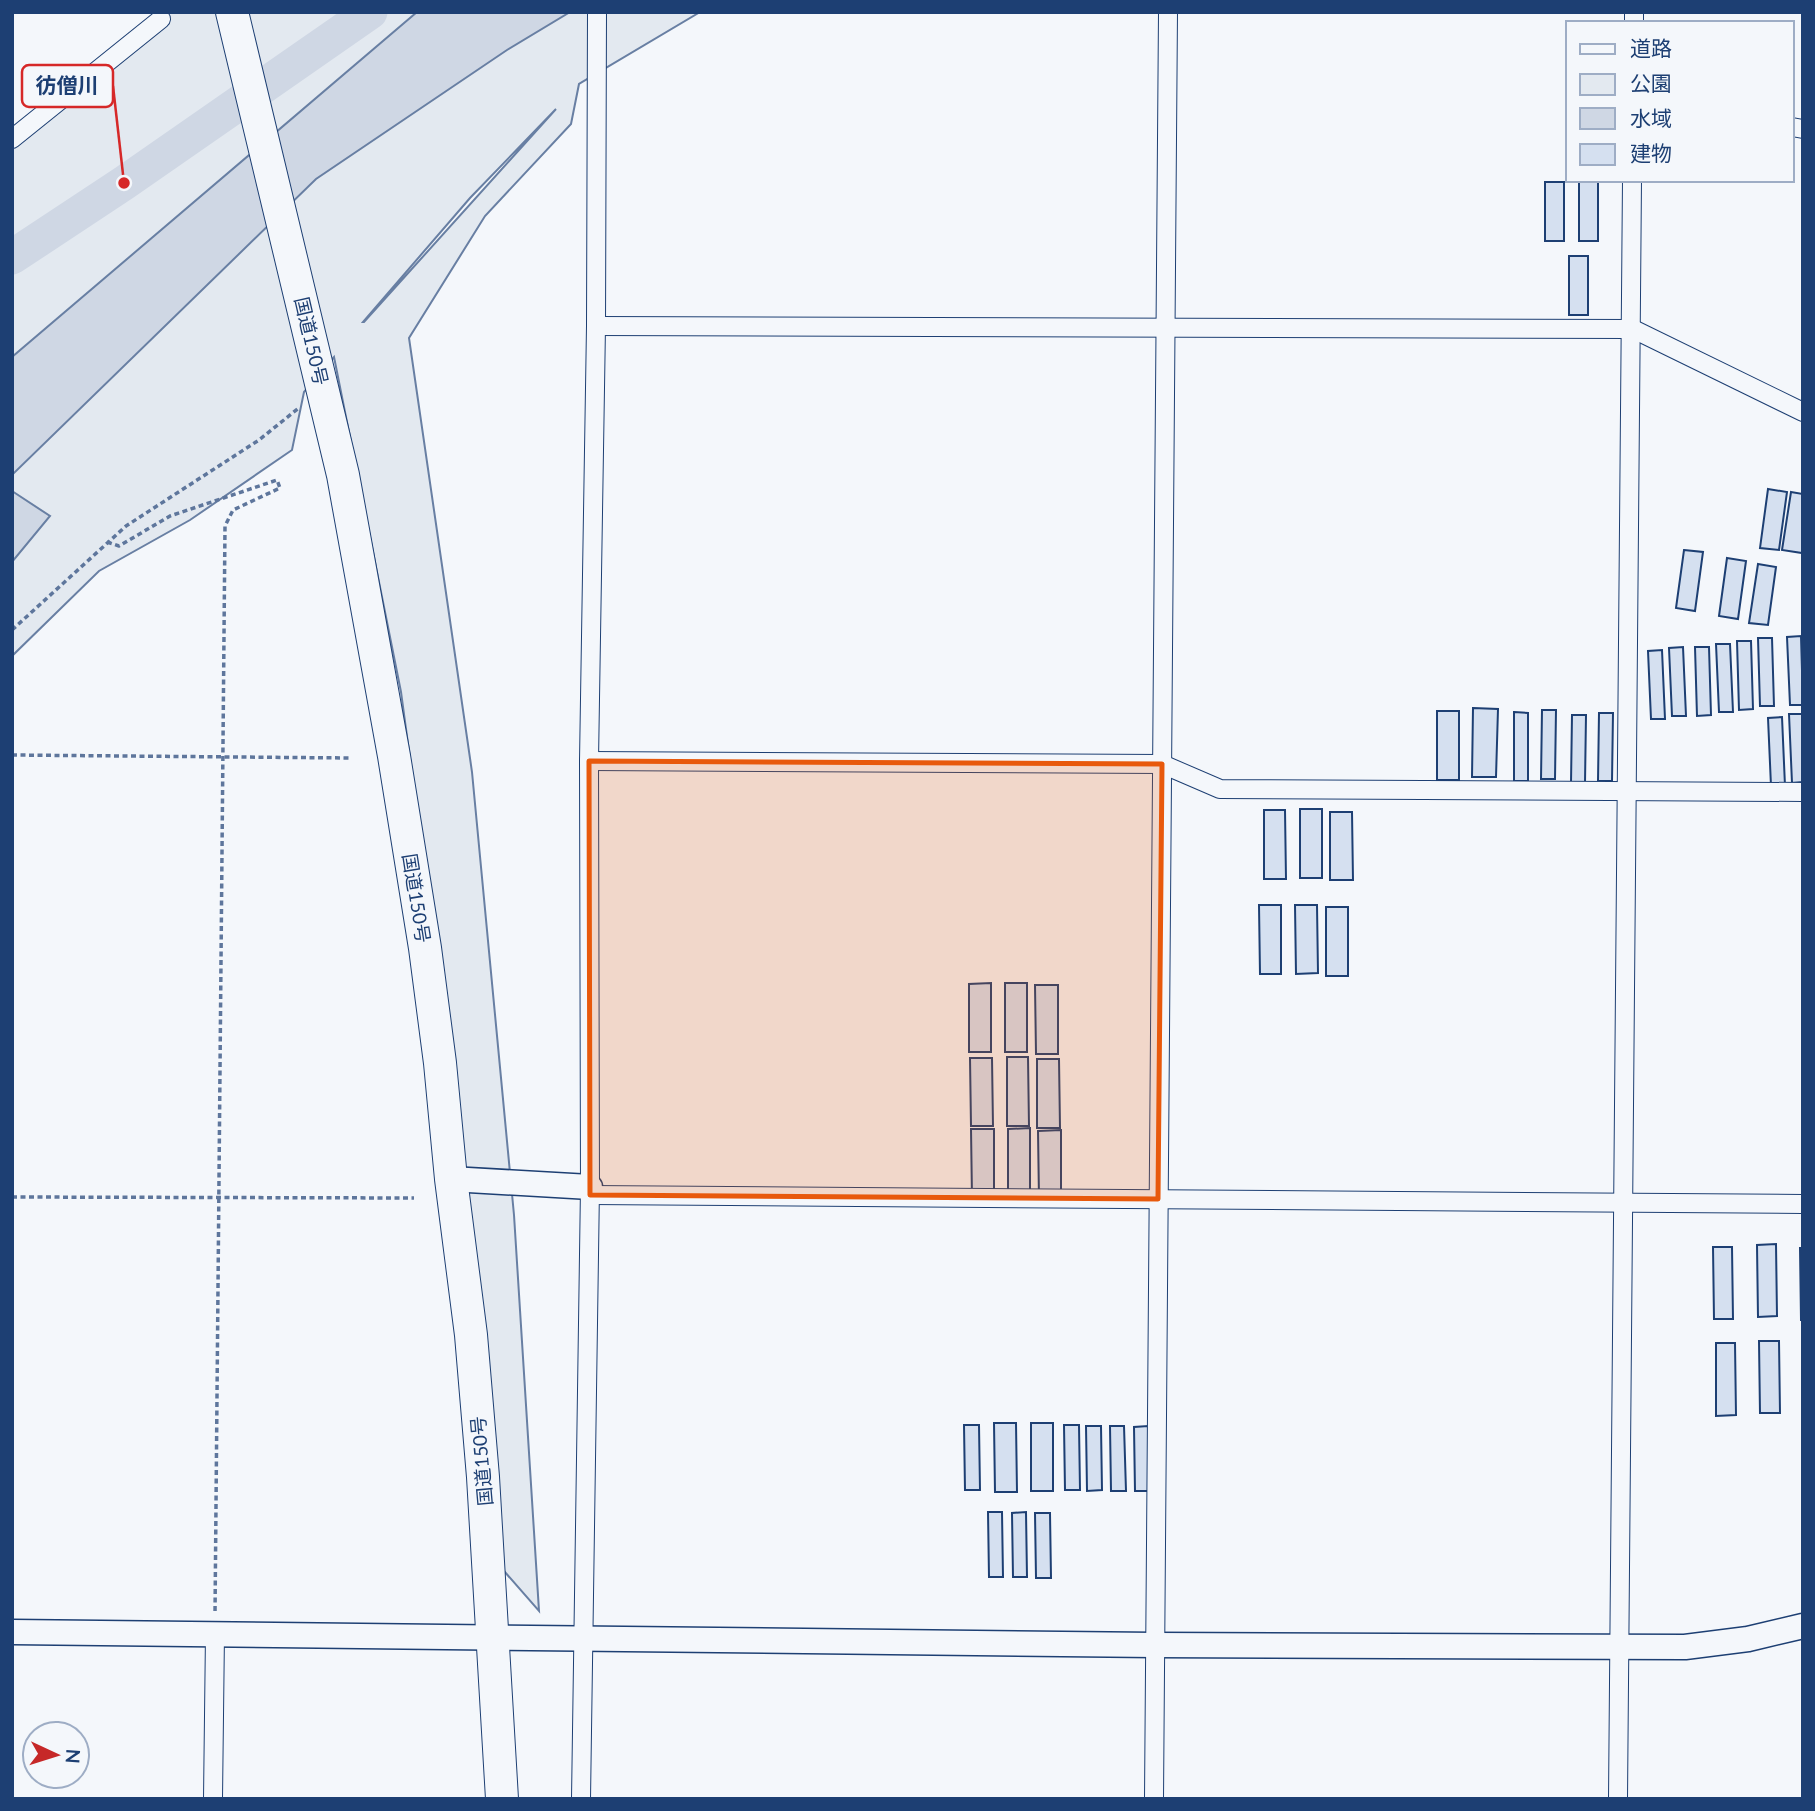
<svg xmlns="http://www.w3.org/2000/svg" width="1815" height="1811" font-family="Lato,'Noto Sans JP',sans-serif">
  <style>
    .green { fill: #e3e9f0; stroke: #687fa3; stroke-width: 2; fill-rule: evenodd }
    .water { fill: #cfd7e4; stroke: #687fa3; stroke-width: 2 }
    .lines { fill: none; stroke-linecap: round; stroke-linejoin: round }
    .river { stroke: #cfd7e4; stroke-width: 35 }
    .building { fill: #d5e0f0; stroke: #1d3f73; stroke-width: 2 }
    .street-casing { stroke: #1d3f73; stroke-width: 20 }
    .secondary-casing { stroke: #1d3f73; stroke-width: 27 }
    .highway-casing { stroke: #1d3f73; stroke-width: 34 }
    .path { stroke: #5e769c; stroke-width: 3.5; stroke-dasharray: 5 3.5; stroke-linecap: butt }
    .street { stroke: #f4f7fb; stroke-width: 18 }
    .secondary { stroke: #f4f7fb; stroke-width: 24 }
    .highway { stroke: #f4f7fb; stroke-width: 32 }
    .marked { fill: #e8590c; fill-opacity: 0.2; stroke: #e8590c; stroke-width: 5; stroke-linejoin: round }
    .labels { text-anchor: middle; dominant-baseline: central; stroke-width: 5; stroke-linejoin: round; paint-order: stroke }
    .street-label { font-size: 19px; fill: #1d3f73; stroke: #f4f7fb }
    .leader { fill: none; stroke: #d62828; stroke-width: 2.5 }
    .callout-dot { fill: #d62828; stroke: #f4f7fb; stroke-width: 2.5 }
    .callout { fill: #f4f7fb; stroke: #d62828; stroke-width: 2.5 }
    .callout-label { font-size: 21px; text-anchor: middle; font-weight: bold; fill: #1d3f73 }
  </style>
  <rect width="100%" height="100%" fill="#f4f7fb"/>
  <path class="green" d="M 163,12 L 700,12 L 579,84 L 571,124 L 485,216 L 409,338 L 472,772 L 514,1215 L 539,1611 L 504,1571 L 452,1069 L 401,692 L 334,357 L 304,392 L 292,450 L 190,520 L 99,571 L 12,656 L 12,148 ZM 556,109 L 364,322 L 363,322 L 470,198 Z"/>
  <g class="water">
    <polygon points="417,12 570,12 507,50 316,179 12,475 12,357"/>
    <polygon points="12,491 50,516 12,562"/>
  </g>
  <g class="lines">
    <polyline class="river" points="12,257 124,183 370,12"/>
  </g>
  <g class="building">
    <rect x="1545" y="182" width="19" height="59"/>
    <rect x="1579" y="182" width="19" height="59"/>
    <rect x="1569" y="256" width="19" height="59"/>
    <polygon points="1768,489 1787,492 1779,550 1760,548"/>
    <polygon points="1791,492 1803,494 1802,553 1782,550"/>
    <polygon points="1684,550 1703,552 1695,611 1676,608"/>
    <polygon points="1727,558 1746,561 1738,619 1719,616"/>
    <polygon points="1758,564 1776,567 1768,625 1749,623"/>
    <polygon points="1801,636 1803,705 1790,705 1787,637"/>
    <polygon points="1758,638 1772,638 1774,706 1760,706"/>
    <polygon points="1737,641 1751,641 1753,709 1739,710"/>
    <polygon points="1716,644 1730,644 1733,712 1719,712"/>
    <polygon points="1683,647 1686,716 1672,716 1669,648"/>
    <polygon points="1695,647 1709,647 1711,715 1697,716"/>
    <polygon points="1662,650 1665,719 1651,719 1648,651"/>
    <polygon points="1473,708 1498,709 1496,777 1472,777"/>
    <polygon points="1542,710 1556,710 1555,779 1541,779"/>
    <rect x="1437" y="711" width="22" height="69"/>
    <polygon points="1514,712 1528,713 1528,781 1514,781"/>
    <polygon points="1599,713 1613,713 1612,781 1598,781"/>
    <polygon points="1789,714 1803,714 1803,782 1792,783"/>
    <polygon points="1572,715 1586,715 1585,783 1571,783"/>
    <polygon points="1782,717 1785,786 1771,786 1768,718"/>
    <rect x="1300" y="809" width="22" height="69"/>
    <polygon points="1264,810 1285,810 1286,879 1264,879"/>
    <polygon points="1330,812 1352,812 1353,880 1330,880"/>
    <polygon points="1259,905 1281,905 1281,974 1260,974"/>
    <polygon points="1295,905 1317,905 1318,973 1296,974"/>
    <rect x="1326" y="907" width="22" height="69"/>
    <polygon points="991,983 991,1052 969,1052 969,984"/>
    <rect x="1005" y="983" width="22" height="69"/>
    <polygon points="1035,985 1058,985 1058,1054 1036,1054"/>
    <polygon points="1007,1057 1028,1057 1029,1126 1007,1126"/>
    <polygon points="970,1058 992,1058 993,1126 971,1126"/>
    <polygon points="1037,1059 1059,1059 1060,1128 1037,1128"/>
    <polygon points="1030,1128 1030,1197 1008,1197 1008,1129"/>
    <polygon points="971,1129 994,1129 994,1197 972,1198"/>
    <polygon points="1061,1130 1061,1199 1039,1199 1038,1131"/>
    <polygon points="1776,1244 1777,1316 1758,1317 1757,1245"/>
    <polygon points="1713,1247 1732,1247 1733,1319 1714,1319"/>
    <polygon points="1800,1248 1803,1248 1803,1320 1801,1320"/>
    <polygon points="1759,1341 1779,1341 1780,1413 1760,1413"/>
    <polygon points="1716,1343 1735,1343 1736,1415 1716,1416"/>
    <polygon points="994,1423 1016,1423 1017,1492 995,1492"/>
    <rect x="1031" y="1423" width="22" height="68"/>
    <polygon points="964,1425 979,1425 980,1490 965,1490"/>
    <polygon points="1064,1425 1079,1425 1080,1490 1065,1490"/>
    <polygon points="1086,1426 1101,1426 1102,1490 1087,1491"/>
    <polygon points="1110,1426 1124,1426 1126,1491 1111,1491"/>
    <polygon points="1148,1426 1150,1491 1135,1491 1134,1427"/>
    <polygon points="988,1512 1002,1512 1003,1577 989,1577"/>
    <polygon points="1026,1512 1027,1577 1013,1577 1012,1513"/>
    <polygon points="1035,1513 1050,1513 1051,1578 1036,1578"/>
  </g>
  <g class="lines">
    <defs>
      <g id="street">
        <polyline points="1634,23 1634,12"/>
        <polyline points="1792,127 1803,129"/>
        <polyline points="12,139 161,19"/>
        <polyline points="596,326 1633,329 1803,412"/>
        <polyline points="589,761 1162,764 1220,789 1803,792"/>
        <polyline points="590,1195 1803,1204"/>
        <polyline points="213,1799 215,1633"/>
        <polyline points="581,1799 590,1187 589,761 596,326 597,12"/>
        <polyline points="1154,1799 1168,12"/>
        <polyline points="1618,1799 1632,180"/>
      </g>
      <g id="secondary">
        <polyline points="451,1179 590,1187"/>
        <polyline points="12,1632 1155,1645 1685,1647 1748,1639 1803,1626"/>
      </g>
      <polyline id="highway" points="232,12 343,475 394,756 425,948 440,1063 451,1179 471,1335 483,1477 502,1799"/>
    </defs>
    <use href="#street" class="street-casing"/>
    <use href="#secondary" class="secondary-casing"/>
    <use href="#highway" class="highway-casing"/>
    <g class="path">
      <polyline points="107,542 119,546 170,516 277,480 280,488 233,510 225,526 215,1614"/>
      <polyline points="12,630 126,526 259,440 300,407"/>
      <polyline points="12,755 351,758"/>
      <polyline points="12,1197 414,1198"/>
    </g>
    <use href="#street" class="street"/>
    <use href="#secondary" class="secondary"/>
    <use href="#highway" class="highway"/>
  </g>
  <path class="marked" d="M 589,761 L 1162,764 L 1158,1199 L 590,1195 Z"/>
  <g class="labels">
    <g class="street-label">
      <text transform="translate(312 341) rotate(77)">国道150号</text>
      <text transform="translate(417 898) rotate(81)">国道150号</text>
      <text transform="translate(481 1461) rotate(-95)">国道150号</text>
    </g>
  </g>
  <path class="leader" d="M124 183L113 86"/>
  <circle class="callout-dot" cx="124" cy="183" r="7"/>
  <rect class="callout" x="22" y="65" width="91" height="42" rx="7"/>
  <g class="callout-label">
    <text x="67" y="93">彷僧川</text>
  </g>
  <rect width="1815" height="1811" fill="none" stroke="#1d3f73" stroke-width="28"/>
  <rect x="1566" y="21" width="228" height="161" fill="#f4f7fb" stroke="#9eadc5" stroke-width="2"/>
  <rect x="1580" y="44" width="35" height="10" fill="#f4f7fb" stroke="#9eadc5" stroke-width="2"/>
  <text x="1630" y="56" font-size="21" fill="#1d3f73">道路</text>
  <rect x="1580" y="74" width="35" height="21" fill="#e3e9f0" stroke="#9eadc5" stroke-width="2"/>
  <text x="1630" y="91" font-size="21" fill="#1d3f73">公園</text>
  <rect x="1580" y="108" width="35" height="21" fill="#cfd7e4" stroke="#9eadc5" stroke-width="2"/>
  <text x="1630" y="126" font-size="21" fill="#1d3f73">水域</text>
  <rect x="1580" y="144" width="35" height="21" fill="#d5e0f0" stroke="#9eadc5" stroke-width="2"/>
  <text x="1630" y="161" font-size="21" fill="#1d3f73">建物</text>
  <g transform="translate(56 1755) rotate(94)"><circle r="33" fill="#f4f7fb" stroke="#9eadc5" stroke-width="2"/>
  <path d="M0-5L12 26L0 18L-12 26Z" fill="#c62828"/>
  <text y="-10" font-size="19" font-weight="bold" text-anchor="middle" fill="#1d3f73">N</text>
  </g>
</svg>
